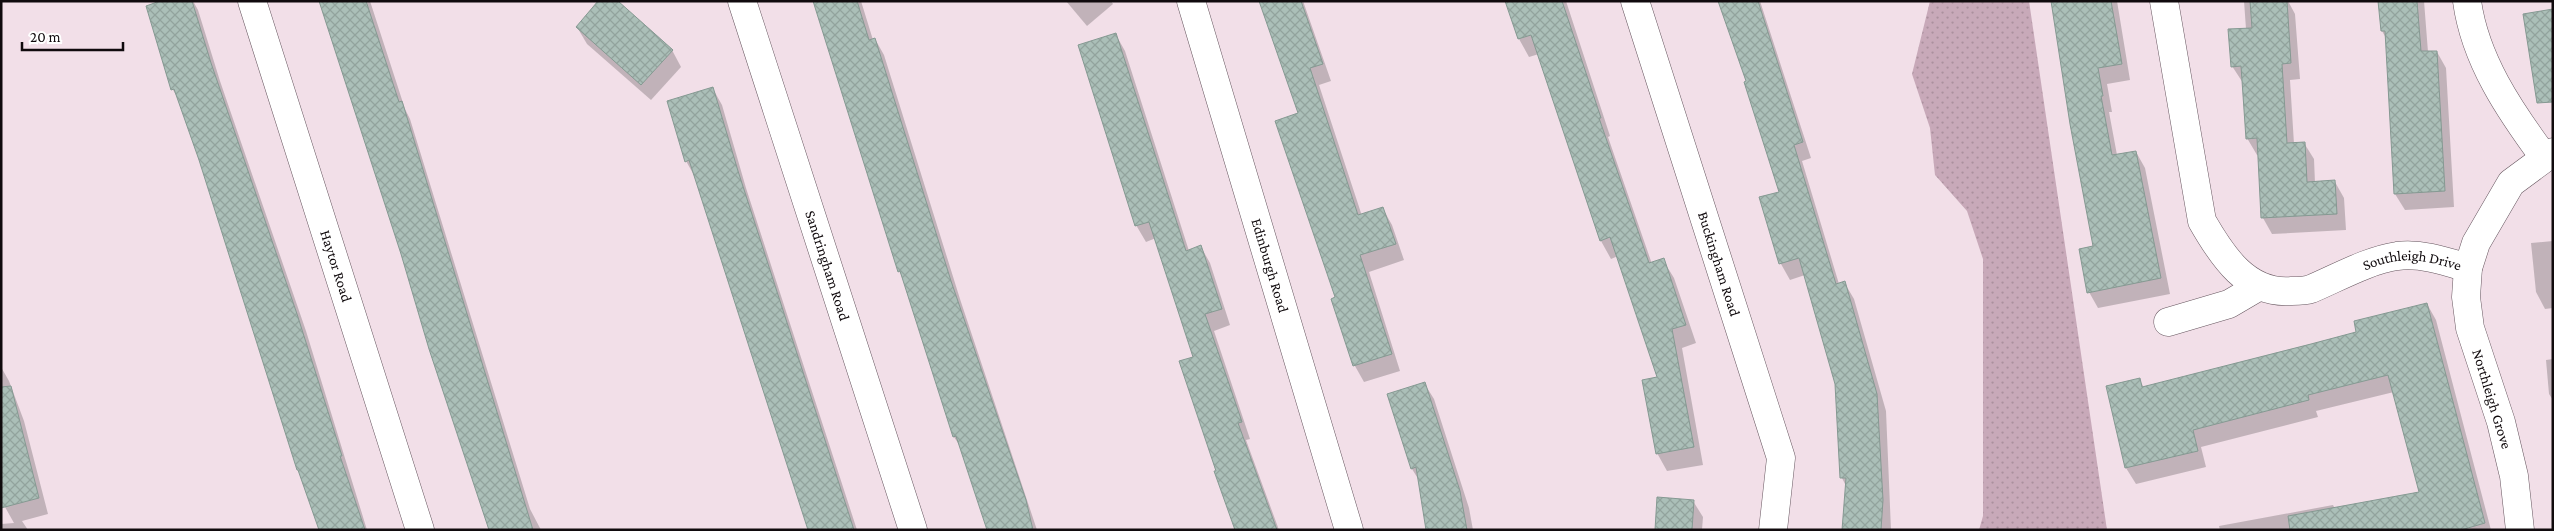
<svg xmlns="http://www.w3.org/2000/svg" width="2554" height="531" font-family="'Crimson Pro',serif">
  <style>
    .grass { fill: url(#grass-dots) }
    .shadow { fill: #0003 }
    .building { fill: url(#building-cross-hatch); stroke: #859992 }
    .lines { fill: none; stroke-linecap: round; stroke-linejoin: round }
    .minor-casing { stroke: #66565f; stroke-width: 29 }
    .minor { stroke: #fff; stroke-width: 28 }
    .labels { text-anchor: middle; dominant-baseline: central; stroke-width: 5; stroke-linejoin: round; paint-order: stroke }
    .street-label { font-size: 15px; fill: #100a0d; stroke: #fff }
  </style>
  <defs>
    <pattern id="grass-dots" width="8" height="8" patternUnits="userSpaceOnUse" patternTransform="scale(1.25)"><rect width="8" height="8" fill="#c8a9b9"/><path d="M2 2h.1M6 6h.1" fill="none" stroke="#ab909e" stroke-width="1.8" stroke-linecap="round"/></pattern>
    <pattern id="building-cross-hatch" width="8" height="8" patternUnits="userSpaceOnUse" patternTransform="scale(1.25)"><rect width="8" height="8" fill="#abbfb8"/><path d="M0 0l8 8M0 8l8-8" fill="none" stroke="#92a39d"/></pattern>
  </defs>
  <rect width="100%" height="100%" fill="#f2dfe8"/>
  <polygon class="grass" points="1930,1 2029,1 2107,530 1979,530 1983,516 1983,259 1967,211 1935,175 1930,128 1912,74"/>
  <g class="shadow">
    <polygon points="164,1 193,1 198,10 220,81 306,331 367,530 320,530 298,470 200,160 179,100 173,90 147,7"/>
    <polygon points="321,1 370,1 405,109 410,119 530,509 541,530 489,530"/>
    <polygon points="814,1 861,1 873,40 875,39 884,55 960,299 1037,530 988,530 960,446 954,437 904,280 899,271"/>
    <polygon points="1066,1 1111,1 1113,4 1087,26"/>
    <polygon points="1260,1 1303,1 1331,81 1319,85 1362,216 1383,209 1392,225 1404,260 1369,272 1400,371 1364,382 1355,366 1333,299 1337,298 1299,114"/>
    <polygon points="1506,1 1566,1 1610,136 1608,137 1652,264 1663,260 1674,278 1696,343 1682,348 1703,465 1667,471 1657,453 1659,378 1618,256 1611,259 1601,241 1539,54 1529,57 1519,39"/>
    <polygon points="1719,1 1760,1 1811,158 1802,161 1839,284 1844,282 1854,299 1886,411 1891,530 1843,530 1846,486 1842,478 1836,384 1805,275 1790,280 1781,264 1761,198 1780,192 1747,82"/>
    <polygon points="2052,1 2117,1 2130,80 2107,84 2112,112 2109,112 2117,155 2136,152 2145,168 2170,294 2098,308 2089,292 2095,247"/>
    <polygon points="2244,1 2288,1 2295,14 2300,79 2290,80 2294,144 2304,143 2314,159 2315,183 2335,182 2344,198 2346,230 2272,234 2263,218 2259,155 2257,155 2247,138 2243,83 2232,66 2246,29"/>
    <polygon points="2379,1 2424,1 2428,52 2437,52 2446,68 2454,207 2405,210 2395,194 2387,40 2382,31"/>
    <polygon points="577,27 672,50 681,67 651,100 587,44"/>
    <polygon points="1116,35 1125,51 1189,251 1201,247 1210,263 1230,325 1214,331 1250,439 1246,440 1279,530 1236,530 1217,471 1194,358 1156,238 1146,242 1136,225"/>
    <polygon points="713,89 722,105 746,188 857,530 810,530 695,177 686,161"/>
    <polygon points="2553,241 2553,308 2545,309 2536,292 2531,243"/>
    <polygon points="2427,304 2436,320 2491,530 2220,530 2219,526 2333,505 2335,509 2421,493 2394,392 2316,411 2318,417 2201,447 2206,467 2136,484 2126,468 2140,380 2144,388 2358,332"/>
    <polygon points="2553,359 2553,400 2549,394 2546,360"/>
    <polygon points="1,367 9,381 24,421 48,514 22,521 28,530 1,530 1,524 14,523 5,507 1,493"/>
    <polygon points="1424,383 1434,399 1469,508 1473,530 1428,530 1420,482 1412,469 1388,395"/>
    <polygon points="1693,501 1703,517 1702,530 1656,530"/>
  </g>
  <g class="building">
    <polygon points="160,1 192,1 211,63 297,314 342,456 340,456 365,530 319,530 298,470 297,470 199,160 174,89 171,90 146,6"/>
    <polygon points="319,1 366,1 399,102 402,101 533,530 489,530 429,349 401,254"/>
    <polygon points="598,1 618,1 673,50 641,85 576,27"/>
    <polygon points="813,1 857,1 869,40 875,38 951,281 1026,500 1033,530 987,530 956,436 953,437 900,271 898,272"/>
    <polygon points="1259,1 1301,1 1323,64 1310,68 1358,215 1383,207 1396,244 1360,255 1392,354 1353,366 1331,299 1335,297 1275,121 1298,113"/>
    <polygon points="1505,1 1562,1 1601,118 1599,118 1649,263 1664,258 1686,325 1672,329 1694,447 1656,454 1642,380 1657,377 1610,237 1600,241 1531,35 1518,39"/>
    <polygon points="1718,1 1758,1 1803,142 1794,145 1836,284 1845,281 1877,394 1883,500 1881,530 1842,530 1846,478 1840,478 1835,384 1799,258 1779,264 1759,197 1779,192 1744,82 1746,81"/>
    <polygon points="2051,1 2111,1 2122,64 2098,68 2103,96 2101,96 2112,155 2136,151 2161,278 2087,293 2079,249 2093,246 2070,124"/>
    <polygon points="2250,1 2287,1 2291,63 2282,64 2287,143 2305,142 2307,182 2335,180 2337,214 2261,218 2257,138 2246,139 2241,66 2231,67 2228,29 2252,28"/>
    <polygon points="2378,1 2417,1 2421,51 2437,51 2445,191 2394,194 2385,31 2381,31"/>
    <polygon points="2553,9 2553,102 2537,103 2523,14"/>
    <polygon points="1116,33 1186,251 1201,245 1222,309 1205,314 1242,422 1238,423 1277,530 1235,530 1214,471 1216,471 1179,361 1193,357 1149,222 1135,226 1078,45"/>
    <polygon points="713,87 738,171 854,530 808,530 689,160 685,162 667,101"/>
    <polygon points="2427,303 2485,523 2461,530 2290,530 2288,516 2419,492 2388,375 2308,395 2309,400 2193,430 2198,451 2125,468 2106,386 2140,378 2142,387 2311,344 2356,332 2354,321"/>
    <polygon points="1425,382 1460,491 1467,530 1426,530 1416,467 1411,469 1387,394"/>
    <polygon points="11,386 39,498 1,508 1,387"/>
    <polygon points="1657,497 1694,500 1692,530 1655,530"/>
  </g>
  <g class="lines">
    <defs>
      <g id="minor">
        <path id="s1" d="M 252,1 L 420,530"/>
        <path id="s2" d="M 742,1 L 913,530"/>
        <path id="s3" d="M 1191,1 L 1349,530"/>
        <path id="s4" d="M 1635,1 L 1781,458 L 1773,530"/>
        <path id="s5" d="M 2164,1 L 2202,221 C 2222,256 2247,295 2292,291 C 2299,291 2305,291 2311,289 C 2337,278 2369,260 2397,256 C 2422,253 2445,261 2468,268"/>
        <path d="M 2467,1 C 2475,60 2510,111 2544,157"/>
        <polyline points="2168,322 2229,304 2258,287"/>
        <polyline points="2520,530 2514,476 2501,422 2470,328 2466,297 2468,268 2476,243 2511,183 2553,152"/>
      </g>
    </defs>
    <use href="#minor" class="minor-casing"/>
    <use href="#minor" class="minor"/>
  </g>
  <g class="labels">
    <g class="street-label">
      <text stroke="none"><textPath href="#s4" startOffset="276">Buckingham Road</textPath></text>
      <text stroke="none"><textPath href="#s3" startOffset="276">Edinburgh Road</textPath></text>
      <text stroke="none"><textPath href="#s1" startOffset="278">Haytor Road</textPath></text>
      <text stroke="none"><textPath href="#s2" startOffset="278">Sandringham Road</textPath></text>
      <text stroke="none"><textPath href="#s5" startOffset="471">Southleigh Drive</textPath></text>
      <text transform="translate(2492 399) rotate(73)">Northleigh Grove</text>
    </g>
  </g>
  <rect width="2554" height="531" fill="none" stroke="#100a0d" stroke-width="5"/>
  <path d="M22 42v8h101v-8" fill="none" stroke="#100a0d" stroke-width="2.5"/>
  <text x="30" y="42" font-size="15" fill="#100a0d" stroke="#ffffff" stroke-width="4" paint-order="stroke">20 m</text>
</svg>
